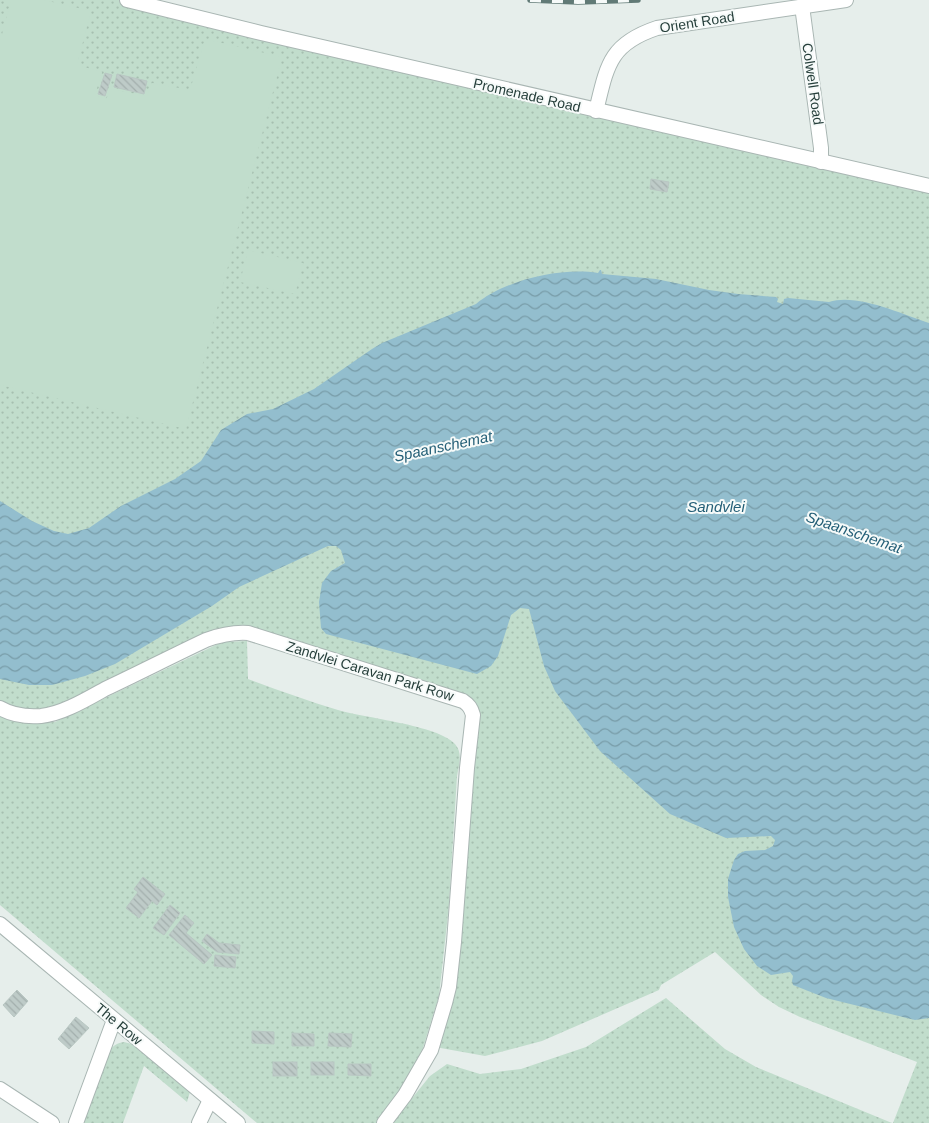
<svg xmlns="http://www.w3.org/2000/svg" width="929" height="1123" font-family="Arial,sans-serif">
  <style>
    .green { fill: url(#green-dots) }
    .pitch { fill: #c1ddcc }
    .water { fill: url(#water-waves) }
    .building { fill: url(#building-back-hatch); stroke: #b9c7c3 }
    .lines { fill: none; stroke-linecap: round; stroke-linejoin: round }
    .minor-casing { stroke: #a9b6b3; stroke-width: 16 }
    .minor { stroke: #fff; stroke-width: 14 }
    .rail-casing { stroke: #617a76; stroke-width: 5.5 }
    .rail { stroke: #f6faf9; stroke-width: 4; stroke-dasharray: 11; stroke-linecap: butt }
    .labels { text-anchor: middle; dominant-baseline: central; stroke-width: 4; stroke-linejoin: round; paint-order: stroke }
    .street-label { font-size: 14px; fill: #263f3b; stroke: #f6faf9 }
    .water-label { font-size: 15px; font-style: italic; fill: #245f77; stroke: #f6faf9 }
  </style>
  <defs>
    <pattern id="green-dots" width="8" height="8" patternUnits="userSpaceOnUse" patternTransform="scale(1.25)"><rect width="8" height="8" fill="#c1ddcc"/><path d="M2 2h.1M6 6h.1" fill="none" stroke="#a6bfb0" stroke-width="1.8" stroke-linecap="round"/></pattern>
    <pattern id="water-waves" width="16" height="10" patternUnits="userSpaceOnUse" patternTransform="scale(1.25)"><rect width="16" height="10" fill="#93bece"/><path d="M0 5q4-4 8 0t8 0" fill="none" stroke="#789ca8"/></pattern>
    <pattern id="building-back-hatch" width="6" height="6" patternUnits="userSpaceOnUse" patternTransform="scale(1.25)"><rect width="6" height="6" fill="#becbc8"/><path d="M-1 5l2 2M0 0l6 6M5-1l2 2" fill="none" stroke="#a3afad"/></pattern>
  </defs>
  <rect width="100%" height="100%" fill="#e6eeeb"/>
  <g class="green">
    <polygon points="0,0 127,0 929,186 929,1123 893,1123 917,1062 800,1017 779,1007 761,995 715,952 661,985 659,990 542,1041 485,1056 435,1047 477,711 226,633 44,714 0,706"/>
    <path d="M 247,641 L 248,679 C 278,690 308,701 338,710 C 364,718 438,725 455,744 C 463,753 459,765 457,776 L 449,905 L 439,996 L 423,1048 L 403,1090 L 378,1123 L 257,1123 L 0,905 L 0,715 L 3,717 L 34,723 L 55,722 L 222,642 Z"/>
    <polygon points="666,998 725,1049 756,1067 892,1123 392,1123 430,1076 447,1064 480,1074 521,1069 586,1047"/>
    <path d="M 124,1042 L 132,1044 L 190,1092 L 187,1102 L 144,1066 L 123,1123 L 82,1123 L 109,1051 C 114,1045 117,1043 124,1042 Z"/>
  </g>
  <g class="pitch">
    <polygon points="11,0 44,0 91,11 77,65 102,72 95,95 106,99 111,89 147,96 152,83 190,90 205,39 282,57 186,429 0,385 0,42"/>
    <polygon points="248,250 303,263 295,294 240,282"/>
  </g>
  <path class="water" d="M 600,270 L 601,270 L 602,274 L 656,279 L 709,290 L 738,294 L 776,297 L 778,299 L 777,302 L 783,304 L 784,299 L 788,298 L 829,302 C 857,293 901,314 929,323 L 929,1018 L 915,1020 L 826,998 L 793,985 L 792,981 L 793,976 L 790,972 L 771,975 L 757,966 L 744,949 L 734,927 L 728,897 L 728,879 L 734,860 L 738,854 L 745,851 L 765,850 L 773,846 L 775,840 L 771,836 L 726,838 L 670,814 L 600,751 L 555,691 L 544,666 L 529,609 L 520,608 L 511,615 L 498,656 L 491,666 L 477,674 L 326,634 L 321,628 L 319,602 L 322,583 L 331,571 L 345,563 L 341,550 L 336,546 L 328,546 L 239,587 L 212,606 L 115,664 L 85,676 L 52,685 L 29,685 L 0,679 L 0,501 L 32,521 L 54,531 L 68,534 L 89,528 L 121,506 L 175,479 L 201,461 L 221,430 L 247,414 L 273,409 L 314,389 L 372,349 L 382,343 L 476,304 C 505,280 561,267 598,273 Z"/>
  <g class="building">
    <polygon points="105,73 112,75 105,96 98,94"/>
    <polygon points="117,74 147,81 144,94 114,87"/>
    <polygon points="651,179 669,182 667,192 650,189"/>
    <polygon points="143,877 165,894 157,905 152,901 139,918 126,908 138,892 134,889"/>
    <polygon points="170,905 180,913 164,935 153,928"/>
    <polygon points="185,915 194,923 186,933 212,955 204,964 169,935"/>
    <polygon points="207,934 219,943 240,945 239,954 217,952 202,941"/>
    <polygon points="215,955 236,957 235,968 214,966"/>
    <polygon points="17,990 28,1001 14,1017 3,1005"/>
    <polygon points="76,1017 89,1028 69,1049 58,1039"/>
    <polygon points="252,1031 274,1032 274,1044 252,1043"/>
    <polygon points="292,1033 314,1034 314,1046 292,1046"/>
    <polygon points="329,1033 352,1034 351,1047 328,1046"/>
    <rect x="273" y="1062" width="24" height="14"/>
    <rect x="311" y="1062" width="23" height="13"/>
    <polygon points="348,1064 371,1064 371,1076 348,1075"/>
  </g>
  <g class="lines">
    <defs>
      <g id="minor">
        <polyline points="127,0 261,33 929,186"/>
        <polyline points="802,6 821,148 821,162"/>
        <path d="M 596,111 C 607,66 609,44 657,28 L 846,0"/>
        <path d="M 0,708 C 12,715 27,717 41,716 C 62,714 87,699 105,689 C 139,673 172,656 206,640 C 220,635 233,632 248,633 L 463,701 C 469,705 471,708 473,715 L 467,768 L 454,942 L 449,987 L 445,1003 L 431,1050 L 405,1095 L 384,1123"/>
        <polyline points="0,924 238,1123"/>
        <polyline points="0,1089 52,1123"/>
        <polyline points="76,1123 114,1020"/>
        <polyline points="199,1123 210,1100"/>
      </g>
    </defs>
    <use href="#minor" class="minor-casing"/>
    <use href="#minor" class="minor"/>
    <defs>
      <polyline id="rail" points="530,0 578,2 638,0"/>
    </defs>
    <use href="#rail" class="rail-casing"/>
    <use href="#rail" class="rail"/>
  </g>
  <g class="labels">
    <g class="street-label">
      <text transform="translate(697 22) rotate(-9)">Orient Road</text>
      <text transform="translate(813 84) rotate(82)">Colwell Road</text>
      <text transform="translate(527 95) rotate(13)">Promenade Road</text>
      <text transform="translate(370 671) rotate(17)">Zandvlei Caravan Park Row</text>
      <text transform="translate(119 1024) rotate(40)">The Row</text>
    </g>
    <g class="water-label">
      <text transform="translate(443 446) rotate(-12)">Spaanschemat</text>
      <text x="716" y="506">Sandvlei</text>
      <text transform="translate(854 532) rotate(19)">Spaanschemat</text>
    </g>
  </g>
</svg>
